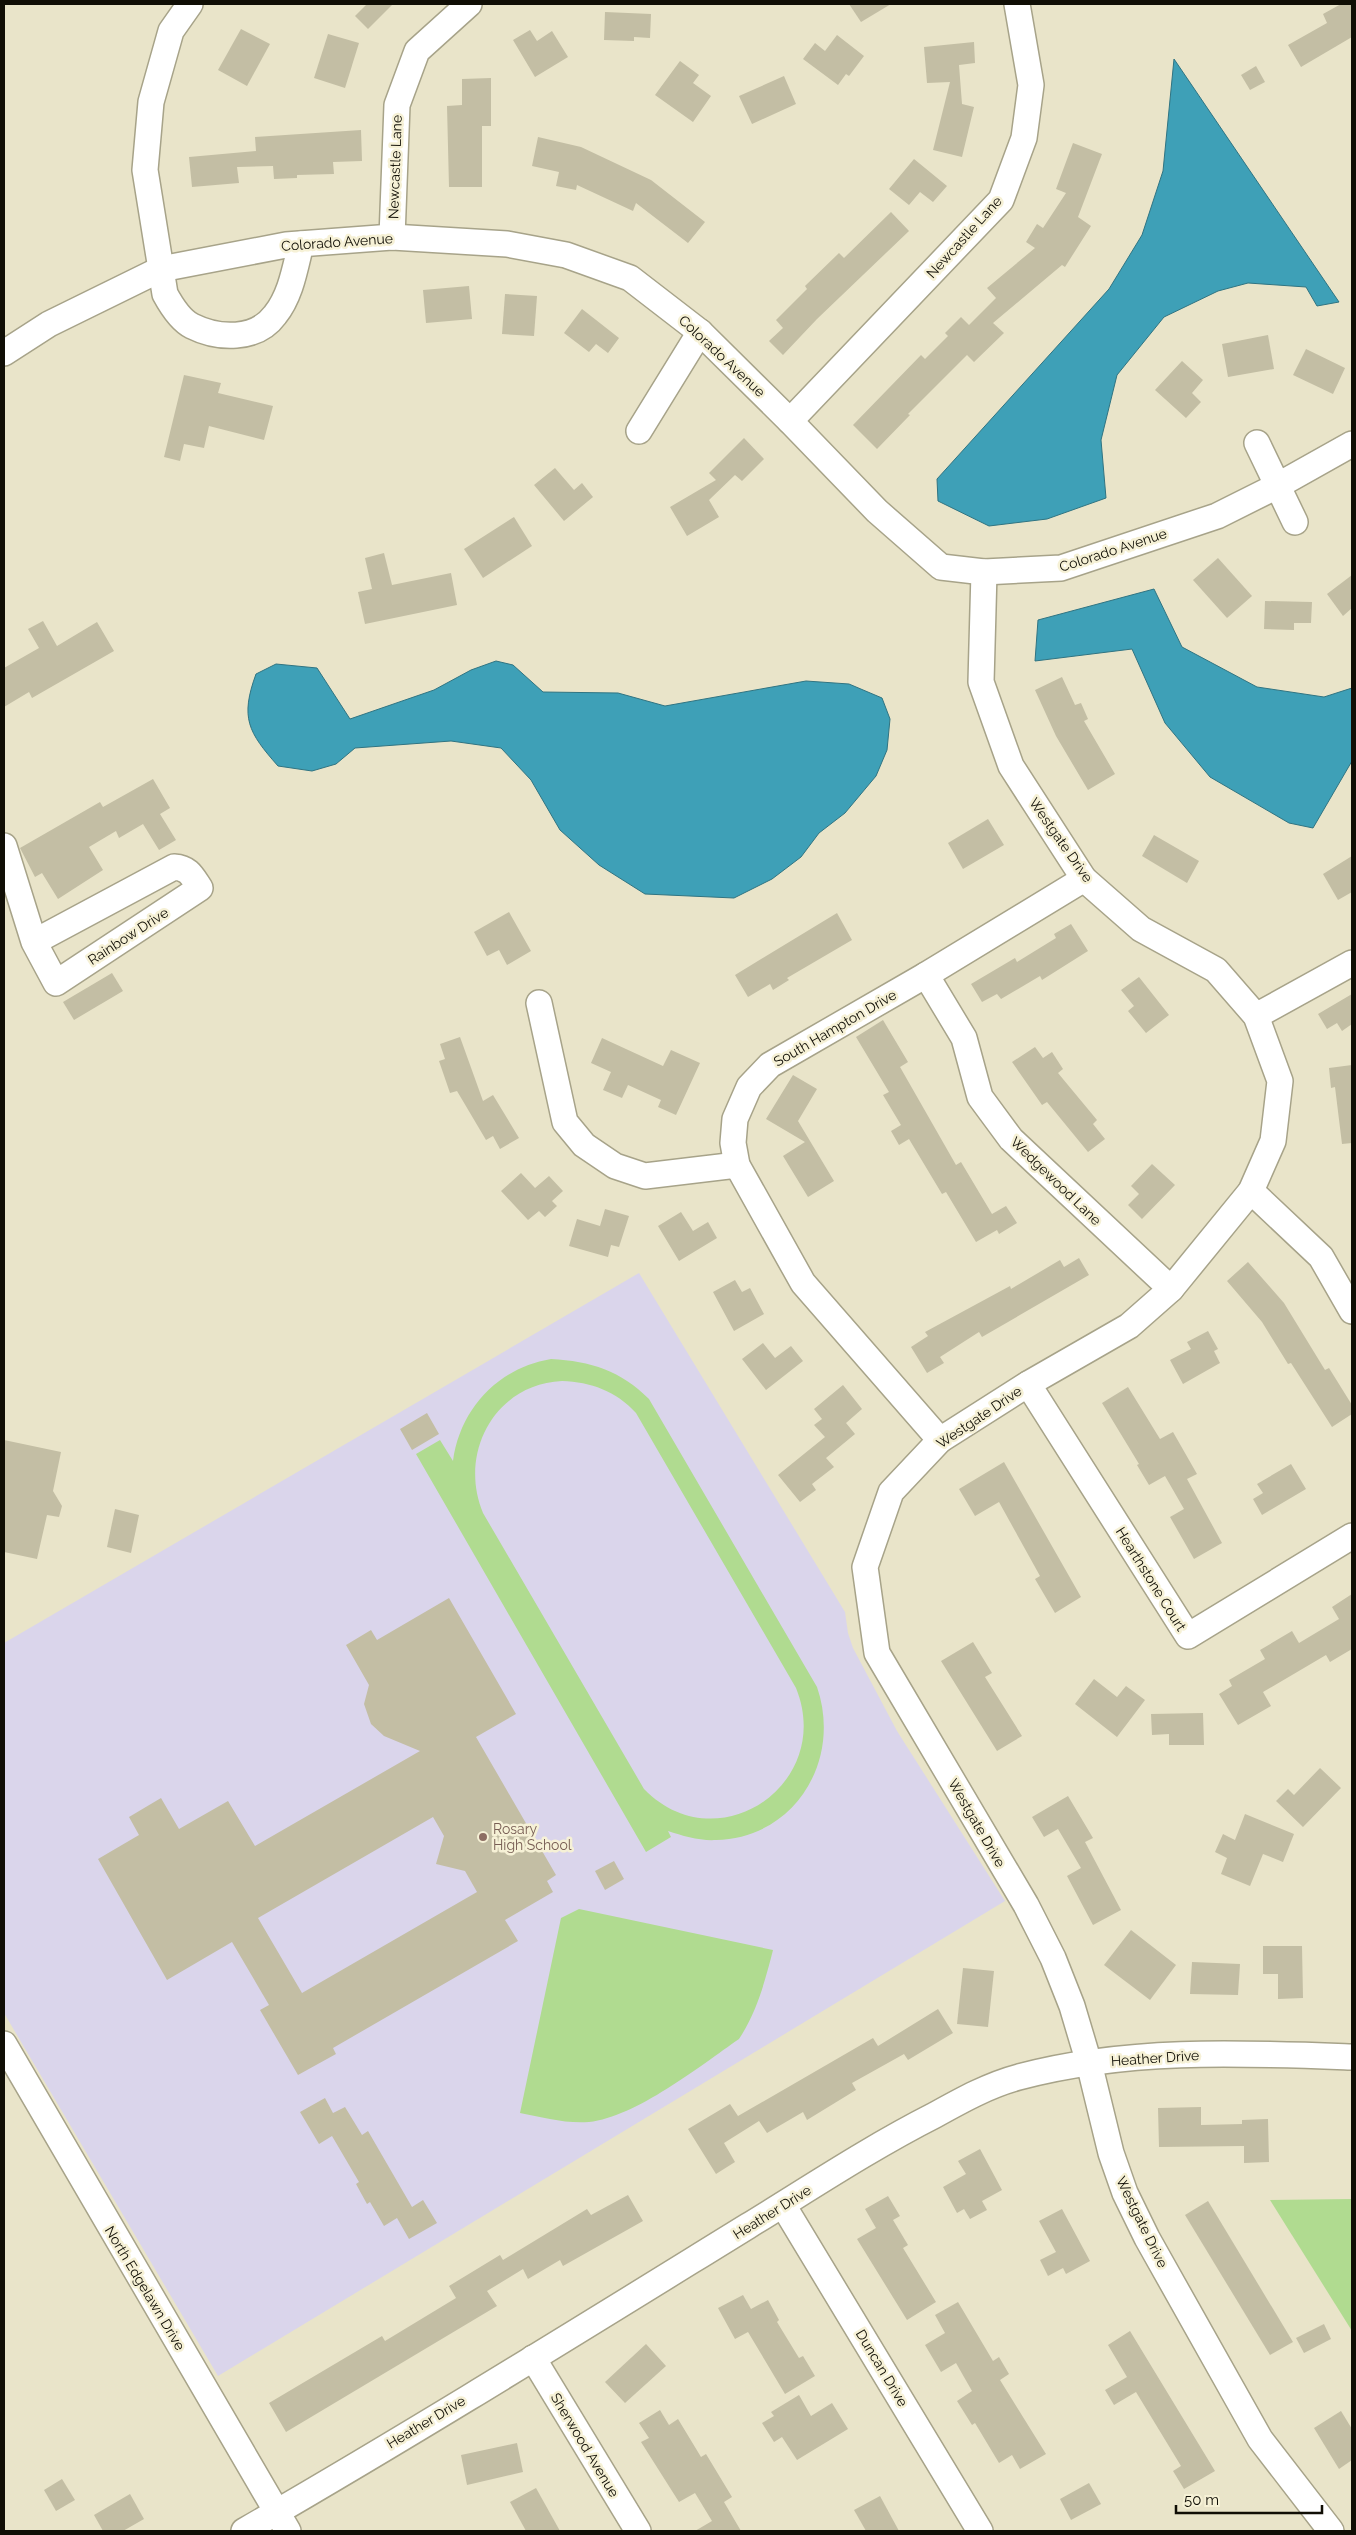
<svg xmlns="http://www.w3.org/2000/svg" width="1356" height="2535" font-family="Raleway,sans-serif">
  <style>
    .education { fill: #dad5eb }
    .green { fill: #b0db90; fill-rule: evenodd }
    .water { fill: #3ea0b7; stroke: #307482 }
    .building { fill: #c3bea4; fill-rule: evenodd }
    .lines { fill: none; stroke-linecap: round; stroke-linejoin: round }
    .minor-casing { stroke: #a7a389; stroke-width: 28 }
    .minor { stroke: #fff; stroke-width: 25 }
    .education-dot { fill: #8d6e63; stroke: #f6f1d6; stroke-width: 2 }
    .labels { text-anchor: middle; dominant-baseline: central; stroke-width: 5; stroke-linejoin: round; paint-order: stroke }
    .street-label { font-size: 14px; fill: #100e05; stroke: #f6f1d6 }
    .education-label { font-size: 14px; fill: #785e54; stroke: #f6f1d6; text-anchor: start }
  </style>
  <rect width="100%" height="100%" fill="#e9e4c9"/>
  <polygon class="education" points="639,1273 845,1612 848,1633 853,1648 897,1731 1005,1901 218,2376 4,2013 4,1643"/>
  <g class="green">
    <path d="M 551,1359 C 591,1361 621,1371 649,1399 L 817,1687 C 842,1759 796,1838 716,1840 C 700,1841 683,1836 668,1831 L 671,1837 L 646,1852 L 416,1454 L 440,1440 L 453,1461 C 460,1409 498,1368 551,1359 ZM 562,1381 C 591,1382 616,1391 636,1413 L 796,1688 C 835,1784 717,1864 644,1789 L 483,1513 C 458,1453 495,1384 562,1381 Z"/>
    <path d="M 579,1909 L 773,1950 C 765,1981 757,2012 739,2039 C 700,2066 636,2117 589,2122 C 566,2124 542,2117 520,2113 L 561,1918 Z"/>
    <polygon points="1352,2199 1352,2331 1270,2200"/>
  </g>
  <g class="water">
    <polygon points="1174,59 1339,302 1317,306 1306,287 1248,283 1218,291 1164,317 1117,375 1101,440 1106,498 1047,519 989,526 938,501 937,479 1109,289 1142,235 1163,171"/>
    <polygon points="1154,589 1182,647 1257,687 1324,697 1352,688 1352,761 1313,828 1289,823 1210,777 1165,723 1132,649 1035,661 1038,620"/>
    <path d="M 496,661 L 513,665 L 543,692 L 618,693 L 665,706 L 806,681 L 849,684 L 882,698 L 890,719 L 887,750 L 876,776 L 845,813 L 819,833 L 801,857 L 772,879 L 734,898 L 645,894 L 599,865 L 560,830 L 531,780 L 501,748 L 451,741 L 355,748 L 336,764 L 312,771 L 278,766 C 248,732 240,718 256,674 L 276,664 L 317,668 L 350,719 L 434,690 L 471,670 Z"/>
  </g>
  <g class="building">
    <polygon points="367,4 393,4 368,29 355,16"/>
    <polygon points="849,4 891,4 861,22"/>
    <polygon points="1341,4 1352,4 1352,37 1301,67 1288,45 1327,23 1323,14"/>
    <polygon points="605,12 651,14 650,38 634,37 634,41 604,40"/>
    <polygon points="241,29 270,44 247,86 218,70"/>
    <polygon points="530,30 537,41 552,31 568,57 535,77 513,40"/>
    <polygon points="328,34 359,43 345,88 314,78"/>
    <polygon points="837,35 864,56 849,76 846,74 838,85 803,59 815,43 825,51"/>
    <polygon points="974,42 975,63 959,65 962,104 974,107 962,157 933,150 950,82 927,83 924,47"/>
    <polygon points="680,61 699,75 693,83 711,96 693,122 655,95"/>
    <polygon points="1256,66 1265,82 1250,90 1241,75"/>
    <polygon points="784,76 796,104 752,124 739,96"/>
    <polygon points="491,78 491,126 482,126 482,187 449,187 447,106 462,105 462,79"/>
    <polygon points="361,130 362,161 333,162 334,174 297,175 297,178 274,179 273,166 237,167 239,183 192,187 189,157 256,151 255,137"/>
    <polygon points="538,137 581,147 651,180 705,222 688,243 636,203 633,211 577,185 576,190 556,186 559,172 532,166"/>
    <polygon points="1073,143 1102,154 1078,217 1091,226 1065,267 1062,265 993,323 1004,333 974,362 967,355 908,414 910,415 877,449 853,425 921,355 925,359 948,336 945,333 961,317 969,325 996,298 987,288 1035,248 1026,242 1037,224 1043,228 1066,193 1056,189"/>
    <polygon points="914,159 947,186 933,202 920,192 909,205 889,189"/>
    <polygon points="891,212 909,231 817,319 783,355 769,341 783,328 776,320 807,289 805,286 839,253 844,258"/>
    <polygon points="469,286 472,319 426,323 423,290"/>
    <polygon points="505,294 537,296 534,336 502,334"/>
    <polygon points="582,309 619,338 608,353 596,344 589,352 564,333"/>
    <polygon points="1268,335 1274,369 1228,377 1222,344"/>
    <polygon points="1306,349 1345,368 1333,394 1293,375"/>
    <polygon points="1182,361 1203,380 1192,393 1201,402 1186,418 1155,390"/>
    <polygon points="184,375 221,383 218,393 273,406 264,440 209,426 204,448 184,444 180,461 164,457"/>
    <polygon points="744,438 764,459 742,481 735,475 709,500 719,517 687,536 670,507 716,480 709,473"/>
    <polygon points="555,468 574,490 582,483 593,497 564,521 534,485"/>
    <polygon points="514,517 532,546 483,578 464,549"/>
    <polygon points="384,553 392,585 451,573 457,605 365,624 358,592 372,589 365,558"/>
    <polygon points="1218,558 1252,596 1227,618 1193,580"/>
    <polygon points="1352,575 1352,608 1343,616 1327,594"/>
    <polygon points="1265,601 1312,602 1311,623 1294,623 1294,630 1264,629"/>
    <polygon points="43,621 57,646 97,622 114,651 32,698 29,692 4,707 4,668 39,648 28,629"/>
    <polygon points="1062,677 1075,705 1081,703 1088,719 1084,721 1115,774 1088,790 1056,736 1035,690"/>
    <polygon points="153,779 170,808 160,814 176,840 159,850 143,824 119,838 116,831 89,847 103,870 58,899 42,873 35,877 20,848 100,802 103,807"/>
    <polygon points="988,819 1004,845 963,869 948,843"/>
    <polygon points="1154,835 1199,861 1187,883 1142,856"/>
    <polygon points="1352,856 1352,892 1338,900 1323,874"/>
    <polygon points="509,912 531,951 507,965 499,950 487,956 474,932"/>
    <polygon points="837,913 852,940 787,978 789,980 773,990 770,984 748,997 735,975"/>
    <polygon points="1071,924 1088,951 1042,980 1040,976 1001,999 997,994 982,1002 971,984 1015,958 1017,962 1056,938 1054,934"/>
    <polygon points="112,973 123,991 74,1020 63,1002"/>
    <polygon points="1139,977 1169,1015 1146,1033 1128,1011 1134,1006 1121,990"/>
    <polygon points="1352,994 1352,1024 1342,1031 1337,1023 1327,1029 1318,1014"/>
    <polygon points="883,1020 908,1062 900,1067 956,1165 961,1162 992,1214 1006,1206 1017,1223 999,1234 997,1230 976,1242 946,1192 942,1194 909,1139 899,1145 891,1131 901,1125 883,1095 889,1092 856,1037"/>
    <polygon points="460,1037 483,1101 493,1095 519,1138 500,1149 493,1136 486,1140 457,1091 450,1093 439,1061 445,1059 440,1044"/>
    <polygon points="602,1038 663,1066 671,1050 700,1063 676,1115 658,1107 661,1100 628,1085 622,1098 603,1090 611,1072 591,1063"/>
    <polygon points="1035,1047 1043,1058 1052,1052 1063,1069 1058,1073 1097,1120 1093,1124 1105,1139 1088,1152 1047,1102 1042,1105 1012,1062"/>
    <polygon points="1352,1065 1352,1143 1342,1144 1335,1087 1331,1088 1329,1068"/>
    <polygon points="793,1075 817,1089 798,1121 834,1181 808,1197 783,1156 805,1142 766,1119"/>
    <polygon points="1152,1164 1175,1185 1142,1219 1128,1205 1139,1194 1131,1186"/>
    <polygon points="521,1173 535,1188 549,1176 563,1191 552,1201 557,1206 545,1217 539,1211 528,1220 501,1191"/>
    <polygon points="605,1209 629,1216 619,1247 611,1245 608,1257 569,1246 577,1219 600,1226"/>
    <polygon points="681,1212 693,1231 708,1222 717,1238 679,1261 658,1226"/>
    <polygon points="1079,1258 1089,1275 982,1337 979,1332 940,1357 944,1363 927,1373 911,1347 928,1336 925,1332 1010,1286 1011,1289 1060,1260 1064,1267"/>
    <polygon points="1248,1262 1284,1303 1325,1370 1329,1368 1352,1405 1352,1414 1332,1427 1291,1363 1288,1364 1262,1322 1227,1281"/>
    <polygon points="735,1280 742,1292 750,1288 764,1314 734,1331 713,1292"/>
    <polygon points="1208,1331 1218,1349 1214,1351 1220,1363 1183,1384 1170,1360 1191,1349 1187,1342"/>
    <polygon points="763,1343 775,1358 791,1346 803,1361 766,1390 742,1359"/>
    <polygon points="843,1385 862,1409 846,1423 855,1434 826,1458 834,1467 812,1484 816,1490 800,1502 778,1475 825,1437 814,1425 822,1419 814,1409"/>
    <polygon points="1128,1387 1160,1439 1173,1432 1197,1474 1187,1479 1222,1543 1194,1559 1170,1517 1184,1509 1165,1476 1149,1485 1137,1465 1139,1464 1102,1403"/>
    <polygon points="427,1413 439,1434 412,1450 400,1429"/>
    <polygon points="4,1440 61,1452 53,1491 62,1506 59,1517 47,1515 37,1559 4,1552"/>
    <polygon points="1004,1462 1081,1597 1055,1613 1035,1579 1040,1576 999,1502 975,1516 959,1489"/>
    <polygon points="1291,1464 1306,1489 1262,1515 1253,1499 1263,1493 1257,1484"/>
    <polygon points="115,1509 139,1515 131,1553 107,1547"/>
    <polygon points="1352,1594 1352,1649 1330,1662 1326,1655 1263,1692 1271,1706 1238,1725 1219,1694 1232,1686 1229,1680 1265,1659 1260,1650 1292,1631 1299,1643 1339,1619 1332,1607"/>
    <path d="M 449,1598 L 516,1714 L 476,1737 L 556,1875 L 547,1881 L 553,1892 L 505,1920 L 518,1941 L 333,2048 L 336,2054 L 298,2075 L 260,2010 L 269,2005 L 232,1942 L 167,1980 L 98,1859 L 139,1835 L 129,1817 L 161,1798 L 179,1829 L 228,1801 L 255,1846 L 420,1751 L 384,1736 L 371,1724 L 364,1704 L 369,1685 L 346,1645 L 371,1630 L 377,1640 ZM 433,1817 L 444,1836 L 436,1864 L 465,1871 L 477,1892 L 302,1993 L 258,1918 Z"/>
    <polygon points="973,1642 992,1673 985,1677 1022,1736 997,1751 941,1661"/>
    <polygon points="1094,1679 1117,1697 1126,1686 1145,1700 1117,1737 1075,1704"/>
    <polygon points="1203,1713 1204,1745 1169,1745 1169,1734 1152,1735 1151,1714"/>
    <polygon points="1320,1768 1341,1788 1303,1827 1276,1801 1288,1789 1294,1795"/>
    <polygon points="1068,1796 1093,1838 1085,1842 1121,1910 1093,1925 1067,1876 1081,1868 1058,1829 1044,1837 1032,1817"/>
    <polygon points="1245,1814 1294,1834 1283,1862 1263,1854 1250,1886 1221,1874 1227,1858 1215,1852 1223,1834 1235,1840"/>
    <polygon points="614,1861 624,1879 605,1890 595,1871"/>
    <polygon points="1131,1930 1176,1965 1150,2000 1104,1965"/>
    <polygon points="1263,1946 1302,1946 1303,1998 1278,1999 1278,1974 1263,1974"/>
    <polygon points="1192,1962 1240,1964 1238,1995 1190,1994"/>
    <polygon points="963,1968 994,1971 988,2027 957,2024"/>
    <polygon points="938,2009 953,2033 908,2060 904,2054 852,2083 856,2090 807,2120 803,2112 767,2133 759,2121 724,2143 735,2162 716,2174 688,2129 730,2104 738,2116 873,2038 878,2046"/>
    <polygon points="325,2098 333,2113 345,2107 362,2135 368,2131 412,2207 423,2200 437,2223 409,2239 397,2218 384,2226 370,2202 367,2204 356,2184 359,2182 332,2136 319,2144 300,2112"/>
    <polygon points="1201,2107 1201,2125 1242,2124 1242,2120 1268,2119 1269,2162 1244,2163 1244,2146 1159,2147 1158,2108"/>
    <polygon points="980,2149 1002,2190 982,2201 987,2210 970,2219 964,2209 957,2213 943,2187 966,2174 958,2161"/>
    <polygon points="628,2195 643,2221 563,2266 560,2260 528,2279 523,2269 487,2291 497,2306 286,2432 269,2403 382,2336 385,2341 456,2298 449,2286 500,2255 503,2260 587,2209 591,2215"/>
    <polygon points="888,2196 900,2216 893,2220 908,2245 903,2248 936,2302 907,2320 857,2239 876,2228 865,2209"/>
    <polygon points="1208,2201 1293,2342 1270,2355 1185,2215"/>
    <polygon points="1062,2209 1090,2261 1066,2274 1063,2268 1048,2276 1040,2260 1056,2252 1039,2221"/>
    <polygon points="743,2295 751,2309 768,2300 779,2320 777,2322 799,2358 803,2356 815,2376 785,2394 748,2332 735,2339 718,2308"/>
    <polygon points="958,2302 993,2361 999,2357 1009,2374 1000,2380 1046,2454 1020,2469 1012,2455 999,2463 975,2423 972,2425 957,2401 972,2391 956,2363 941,2372 925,2345 945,2333 935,2315"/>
    <polygon points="1324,2324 1331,2339 1304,2353 1296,2338"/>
    <polygon points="1130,2331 1215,2471 1184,2489 1173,2471 1181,2466 1136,2392 1114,2405 1105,2390 1127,2377 1108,2345"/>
    <polygon points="646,2344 666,2366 625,2403 605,2382"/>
    <polygon points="799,2395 811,2416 832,2403 848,2429 797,2460 782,2437 774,2442 762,2423 774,2416 771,2412"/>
    <polygon points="660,2410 669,2425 678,2419 701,2457 706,2454 732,2497 724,2502 741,2531 695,2531 712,2521 695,2493 679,2502 641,2442 649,2438 639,2423"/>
    <polygon points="1341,2411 1352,2429 1352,2460 1339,2469 1314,2428"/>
    <polygon points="517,2443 523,2472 467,2485 461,2455"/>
    <polygon points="62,2479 75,2500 56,2511 44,2490"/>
    <polygon points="1089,2483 1101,2504 1071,2520 1060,2499"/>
    <polygon points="536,2488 560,2531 526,2531 510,2502"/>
    <polygon points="130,2494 144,2519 123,2531 103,2531 94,2515"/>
    <polygon points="880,2496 899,2531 866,2531 854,2510"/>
  </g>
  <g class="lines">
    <defs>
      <g id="minor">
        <path d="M 190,4 L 171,31 L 151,102 L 145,170 L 165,294 C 171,305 180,320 192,326 C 218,339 256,341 275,315 C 291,295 295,268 301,244"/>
        <polyline points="392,237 397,105 417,51 469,4"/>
        <polyline points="4,353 49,324 161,269 286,245 392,237 507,244 566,255 630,278 700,332 790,421 877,511 941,567 984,572 1061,568 1217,516 1277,486 1352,444"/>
        <polyline points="790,421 1001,200 1024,138 1031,85 1017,4"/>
        <polyline points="639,431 700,332"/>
        <polyline points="1257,443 1295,522"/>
        <polyline points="984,572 981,682 1011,766 1084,879 1141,929 1216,970 1256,1016 1280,1081 1273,1141 1251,1191 1171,1289 1129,1326 1028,1384 940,1440 891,1492 865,1567 877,1653 1026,1905 1053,1958 1072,2006 1089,2063 1111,2153 1125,2193 1147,2238 1260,2439 1331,2531"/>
        <path d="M 4,846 L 34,942 L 56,983 L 200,888 C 192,876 189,868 174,867 L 34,942"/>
        <polyline points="926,975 964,1038 980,1097 1011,1139 1171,1289"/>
        <polyline points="539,1003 565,1122 584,1145 615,1166 645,1176 737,1165"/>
        <polyline points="1256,1016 1352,963"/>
        <polyline points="1251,1191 1321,1257 1352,1311"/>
        <polyline points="1028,1384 1188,1636 1352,1536"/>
        <polyline points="940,1440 803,1283 737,1165 733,1143 735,1119 749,1087 770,1065 926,975 1084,879"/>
        <polyline points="4,2044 288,2531"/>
        <polyline points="783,2205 980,2531"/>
        <polyline points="533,2358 638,2531"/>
        <path d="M 244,2531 C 414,2433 581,2329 748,2226 C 810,2188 870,2148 935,2115 C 962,2100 989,2085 1019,2077 C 1127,2048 1242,2053 1352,2057"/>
      </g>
    </defs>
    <use href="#minor" class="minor-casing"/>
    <use href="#minor" class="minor"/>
  </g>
  <circle class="education-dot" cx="483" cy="1837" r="5"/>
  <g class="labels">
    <g class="street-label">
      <text transform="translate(395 167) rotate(-88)">Newcastle Lane</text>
      <text transform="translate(964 237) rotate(-48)">Newcastle Lane</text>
      <text transform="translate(337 242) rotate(-4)">Colorado Avenue</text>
      <text transform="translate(722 356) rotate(43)">Colorado Avenue</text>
      <text transform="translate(1113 550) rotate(-18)">Colorado Avenue</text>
      <text transform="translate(1061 840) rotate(55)">Westgate Drive</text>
      <text transform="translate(128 936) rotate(-33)">Rainbow Drive</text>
      <text transform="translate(835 1028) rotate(-30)">South Hampton Drive</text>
      <text transform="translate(1056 1181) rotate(44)">Wedgewood Lane</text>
      <text transform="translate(979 1417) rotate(-34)">Westgate Drive</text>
      <text transform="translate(1151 1579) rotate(58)">Hearthstone Court</text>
      <text transform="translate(977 1823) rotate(60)">Westgate Drive</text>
      <text transform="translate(1155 2058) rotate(-4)">Heather Drive</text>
      <text transform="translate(772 2212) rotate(-32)">Heather Drive</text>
      <text transform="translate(1142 2222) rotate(64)">Westgate Drive</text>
      <text transform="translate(145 2288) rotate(59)">North Edgelawn Drive</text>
      <text transform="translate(882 2368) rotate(59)">Duncan Drive</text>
      <text transform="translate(426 2422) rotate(-31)">Heather Drive</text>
      <text transform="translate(585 2445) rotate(59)">Sherwood Avenue</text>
    </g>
    <g class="education-label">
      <text x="493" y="1829">Rosary<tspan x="493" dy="16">High School</tspan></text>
    </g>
  </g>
  <rect width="1356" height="2535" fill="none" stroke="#100e05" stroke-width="10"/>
  <path d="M1176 2505v8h146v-8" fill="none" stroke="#100e05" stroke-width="2.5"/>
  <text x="1184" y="2505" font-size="15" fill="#100e05" stroke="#f6f1d6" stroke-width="4" paint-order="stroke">50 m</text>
</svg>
